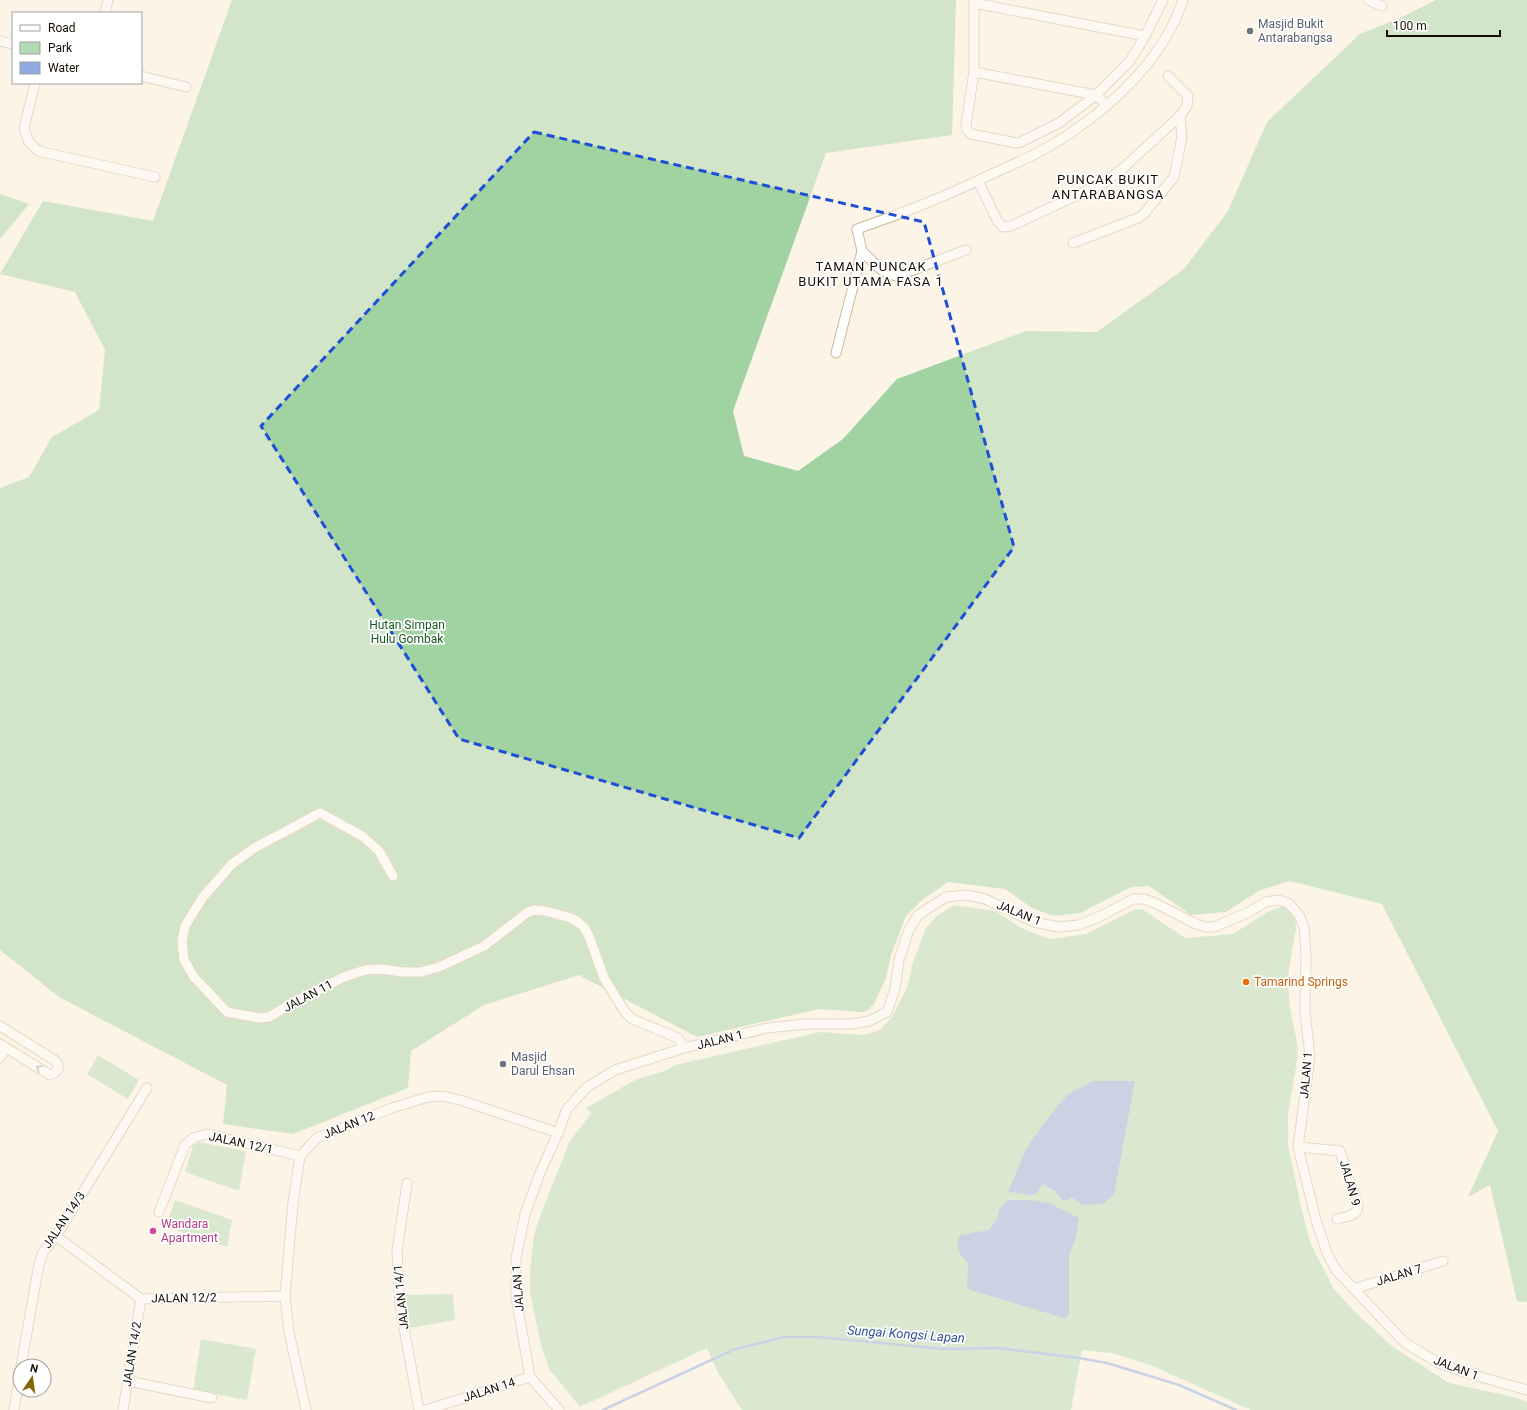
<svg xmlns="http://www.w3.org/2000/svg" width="1527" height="1410" font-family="Roboto,sans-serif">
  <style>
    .green { fill: #b3dab4 }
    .forest { fill: #a1d2a2 }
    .water { fill: #8fabe1 }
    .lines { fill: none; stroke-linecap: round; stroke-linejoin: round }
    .stream { stroke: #8fabe1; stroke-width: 2.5 }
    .minor-casing { stroke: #ccb999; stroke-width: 11 }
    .minor { stroke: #fff; stroke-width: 9 }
    .oneway { stroke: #a19f9b }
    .marked { fill: none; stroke: #1d4ed8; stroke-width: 3; stroke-dasharray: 8 5; stroke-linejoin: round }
    .worship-dot { fill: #6b7280; stroke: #fff; stroke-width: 1.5 }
    .food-dot { fill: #e8710a; stroke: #fff; stroke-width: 1.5 }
    .hotel-dot { fill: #d1479c; stroke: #fff; stroke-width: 1.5 }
    .labels { text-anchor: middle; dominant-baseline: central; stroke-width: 3.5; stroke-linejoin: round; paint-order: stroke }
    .worship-label { font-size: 12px; fill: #5b616d; stroke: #fff; text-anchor: start }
    .park-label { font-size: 12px; fill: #155b20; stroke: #fff }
    .street-label { font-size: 12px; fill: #150e04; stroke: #fff }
    .food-label { font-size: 12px; fill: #c56008; stroke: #fff; text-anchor: start }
    .hotel-label { font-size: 12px; fill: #b23c85; stroke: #fff; text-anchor: start }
    .neighbourhood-label { font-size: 13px; letter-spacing: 1px; fill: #150e04; stroke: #fff }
    .water-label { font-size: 13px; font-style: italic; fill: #315294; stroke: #fff }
  </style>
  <rect width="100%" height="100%" fill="#fcf4e7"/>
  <g class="green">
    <polygon points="953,905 996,911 1021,928 1050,939 1086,934 1136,909 1142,909 1185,938 1233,934 1269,911 1286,905 1295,918 1296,928 1289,969 1288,985 1290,1008 1297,1042 1298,1054 1288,1114 1288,1144 1301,1207 1311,1245 1334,1289 1354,1311 1393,1347 1449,1383 1514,1397 1527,1402 1527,1410 1251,1410 1150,1365 1112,1353 1082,1350 1071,1410 742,1410 718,1373 707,1348 580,1407 549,1369 541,1345 530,1293 530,1271 534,1235 541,1213 569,1143 591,1113 586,1108 637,1079 665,1071 675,1065 820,1032 865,1035 881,1029 892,1017 908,985 913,962 926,928 936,917"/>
    <polygon points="98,1055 139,1080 128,1099 87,1074"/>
    <polygon points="198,1142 246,1151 239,1191 185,1172 193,1146"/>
    <polygon points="175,1200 232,1220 227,1247 166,1227"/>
    <polygon points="453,1294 455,1320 410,1328 405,1295"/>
    <polygon points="201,1339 256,1349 247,1400 193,1390"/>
  </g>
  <g class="forest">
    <polygon points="232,0 956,0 952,135 826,153 733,411 744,456 798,471 843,439 897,379 1026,331 1097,332 1184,269 1228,211 1267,122 1360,34 1400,18 1436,0 1527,0 1527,1302 1517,1301 1490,1185 1468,1197 1498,1131 1382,904 1290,881 1260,890 1226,912 1191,915 1149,886 1131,887 1080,913 1053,916 1032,908 1005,889 948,882 922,900 906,916 891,955 886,978 874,1004 868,1010 863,1012 819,1009 697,1037 579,975 484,1005 411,1051 408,1088 293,1134 223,1124 227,1085 59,997 0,950 0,488 29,477 52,437 99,410 105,350 75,292 0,274 43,201 153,221"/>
    <polygon points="0,194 29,204 0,239"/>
  </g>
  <g class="water">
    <polygon points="1093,1081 1135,1081 1114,1194 1103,1204 1083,1205 1071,1197 1068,1200 1062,1200 1055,1191 1043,1184 1035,1195 1008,1192 1025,1151 1047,1119 1067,1095"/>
    <polygon points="1008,1200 1029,1200 1049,1203 1079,1218 1076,1238 1069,1255 1069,1315 1064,1318 967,1289 968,1263 960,1254 957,1244 960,1235 989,1230 998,1218 999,1210"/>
  </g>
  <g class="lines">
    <polyline class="stream" points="603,1410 733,1350 784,1337 819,1337 943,1349 998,1348 1079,1358 1107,1363 1179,1385 1236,1410"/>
    <defs>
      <g id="minor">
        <polyline points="974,0 974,72 966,125 967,130 971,134 1016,143 1021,142 1059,123 1096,95 1130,61 1145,36 1163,0"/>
        <polyline points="1368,0 1382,6"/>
        <polyline points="974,3 1145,36"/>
        <polyline points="105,13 108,0"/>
        <polyline points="0,41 13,44"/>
        <polyline points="974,72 1096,95 1107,105"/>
        <polyline points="141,76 186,87"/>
        <polyline points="35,83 24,128 28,141 38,151 155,177"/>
        <polyline points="978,181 998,222 1003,227 1011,226 1103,183 1121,170 1180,116 1187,106 1188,96 1168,76"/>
        <polyline points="1073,243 1138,218 1143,215 1174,177 1182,137 1180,116"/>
        <path d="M 862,251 C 873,261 882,275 897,276 L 966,250"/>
        <path d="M 836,353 L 862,251 L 857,229 C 904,213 949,195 994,173 C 1021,161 1048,149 1072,132 C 1119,100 1165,55 1183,0"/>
        <polyline points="393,876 379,851 362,836 320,813 256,847 232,864 203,897 185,926 182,941 184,960 194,977 227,1012 259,1018 269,1017 298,1000 344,977 365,970 380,969 403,972 421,972 439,967 484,946 528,912 535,910 545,911 571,918 578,922 584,927 589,936 604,978 625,1012 632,1019 678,1038 684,1048"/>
        <polyline points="0,1026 56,1061 58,1065 58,1069 55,1073 50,1075 0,1044"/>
        <polyline points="0,1058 6,1048"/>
        <path d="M 1298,1147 L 1340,1151 L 1358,1206 C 1357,1217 1346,1216 1337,1219"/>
        <polyline points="407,1183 397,1251 400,1306 419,1410"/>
        <polyline points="159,1212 185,1145 193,1138 207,1134 300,1156"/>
        <polyline points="56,1236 141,1299 285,1296"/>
        <polyline points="1354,1289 1443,1261"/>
        <polyline points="21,1366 39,1264 43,1252 56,1236 147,1088"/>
        <polyline points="128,1381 212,1398"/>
        <polyline points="14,1410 20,1374"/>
        <polyline points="123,1410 141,1299"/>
        <polyline points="306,1410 289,1332 285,1296 293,1203 300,1156 317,1138 392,1108 428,1097 443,1096 463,1101 558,1133"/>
        <polyline points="426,1410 530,1377"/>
        <polyline points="559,1410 530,1377 516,1297 516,1258 525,1214 540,1173 558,1133 567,1109 587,1087 615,1070 684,1048 767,1028 805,1024 851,1024 869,1021 887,1012 895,989 899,960 909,930 918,915 946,897 966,895 985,899 1034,922 1059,927 1079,925 1101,916 1133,899 1144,899 1155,903 1196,924 1206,927 1214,927 1247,913 1266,902 1278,900 1288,903 1299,915 1304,927 1306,955 1305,1012 1310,1056 1298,1147 1317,1224 1327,1253 1336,1270 1405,1343 1439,1363 1473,1375 1527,1390"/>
      </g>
    </defs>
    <use href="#minor" class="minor-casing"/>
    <use href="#minor" class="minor"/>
  </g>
  <defs><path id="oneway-chevron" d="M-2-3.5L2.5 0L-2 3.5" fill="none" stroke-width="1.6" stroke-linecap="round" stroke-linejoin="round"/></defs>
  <use class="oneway" href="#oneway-chevron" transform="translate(39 1068) rotate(-148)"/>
  <path d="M0 0H1527V1410H0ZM 534,132 L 924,222 L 1014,547 L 799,838 L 459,739 L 261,426 Z" fill="#fcf4e7" fill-opacity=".55" fill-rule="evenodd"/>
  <path class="marked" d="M 534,132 L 924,222 L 1014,547 L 799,838 L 459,739 L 261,426 Z"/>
  <g class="worship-dot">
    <circle cx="1250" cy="31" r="4"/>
    <circle cx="503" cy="1064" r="4"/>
  </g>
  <circle class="food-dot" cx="1246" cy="982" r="4"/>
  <circle class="hotel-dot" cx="153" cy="1231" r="4"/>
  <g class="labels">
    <g class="worship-label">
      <text x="1258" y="24">Masjid Bukit<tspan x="1258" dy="14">Antarabangsa</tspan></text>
      <text x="511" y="1057">Masjid<tspan x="511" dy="14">Darul Ehsan</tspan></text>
    </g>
    <g class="park-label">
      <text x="407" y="625">Hutan Simpan<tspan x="407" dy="14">Hulu Gombak</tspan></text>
    </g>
    <g class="street-label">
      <text transform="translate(1019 913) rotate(22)">JALAN 1</text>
      <text transform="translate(308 996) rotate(-28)">JALAN 11</text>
      <text transform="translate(720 1040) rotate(-14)">JALAN 1</text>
      <text transform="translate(1306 1075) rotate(-85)">JALAN 1</text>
      <text transform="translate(349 1125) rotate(-22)">JALAN 12</text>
      <text transform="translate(241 1143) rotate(12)">JALAN 12/1</text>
      <text transform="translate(1350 1183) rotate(74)">JALAN 9</text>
      <text transform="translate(64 1220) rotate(-56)">JALAN 14/3</text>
      <text transform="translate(1399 1275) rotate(-17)">JALAN 7</text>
      <text transform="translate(518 1288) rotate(-94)">JALAN 1</text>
      <text transform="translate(401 1297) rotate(-96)">JALAN 14/1</text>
      <text transform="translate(184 1298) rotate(-1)">JALAN 12/2</text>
      <text transform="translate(132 1354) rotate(-81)">JALAN 14/2</text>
      <text transform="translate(1456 1368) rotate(21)">JALAN 1</text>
      <text transform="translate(489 1390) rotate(-18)">JALAN 14</text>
    </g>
    <g class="food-label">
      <text x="1254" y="982">Tamarind Springs</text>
    </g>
    <g class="hotel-label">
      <text x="161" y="1224">Wandara<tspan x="161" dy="14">Apartment</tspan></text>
    </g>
    <g class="neighbourhood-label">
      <text x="1108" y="179">PUNCAK BUKIT<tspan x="1108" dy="15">ANTARABANGSA</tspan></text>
      <text x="871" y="266">TAMAN PUNCAK<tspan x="871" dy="15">BUKIT UTAMA FASA 1</tspan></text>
    </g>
    <g class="water-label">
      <text transform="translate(906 1334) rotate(4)">Sungai Kongsi Lapan</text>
    </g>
  </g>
  <rect x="12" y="12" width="130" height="72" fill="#ffffff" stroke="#a19f9b"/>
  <rect x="20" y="25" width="20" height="6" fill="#ffffff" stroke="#a19f9b"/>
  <text x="48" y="32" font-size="12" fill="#150e04">Road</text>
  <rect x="20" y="42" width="20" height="12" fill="#b3dab4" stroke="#a19f9b"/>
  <text x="48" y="52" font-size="12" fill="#150e04">Park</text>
  <rect x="20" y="62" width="20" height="12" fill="#8fabe1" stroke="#a19f9b"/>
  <text x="48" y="72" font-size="12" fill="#150e04">Water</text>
  <g transform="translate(32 1378) rotate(13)"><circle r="19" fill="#ffffff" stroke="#a19f9b"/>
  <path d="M0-3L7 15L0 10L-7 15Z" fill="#836801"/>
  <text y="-6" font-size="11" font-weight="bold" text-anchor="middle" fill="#150e04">N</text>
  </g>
  <path d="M1387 30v6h113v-6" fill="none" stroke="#150e04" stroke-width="2"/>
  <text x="1393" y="30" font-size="12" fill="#150e04" stroke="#ffffff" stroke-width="3" paint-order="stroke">100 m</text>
</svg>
